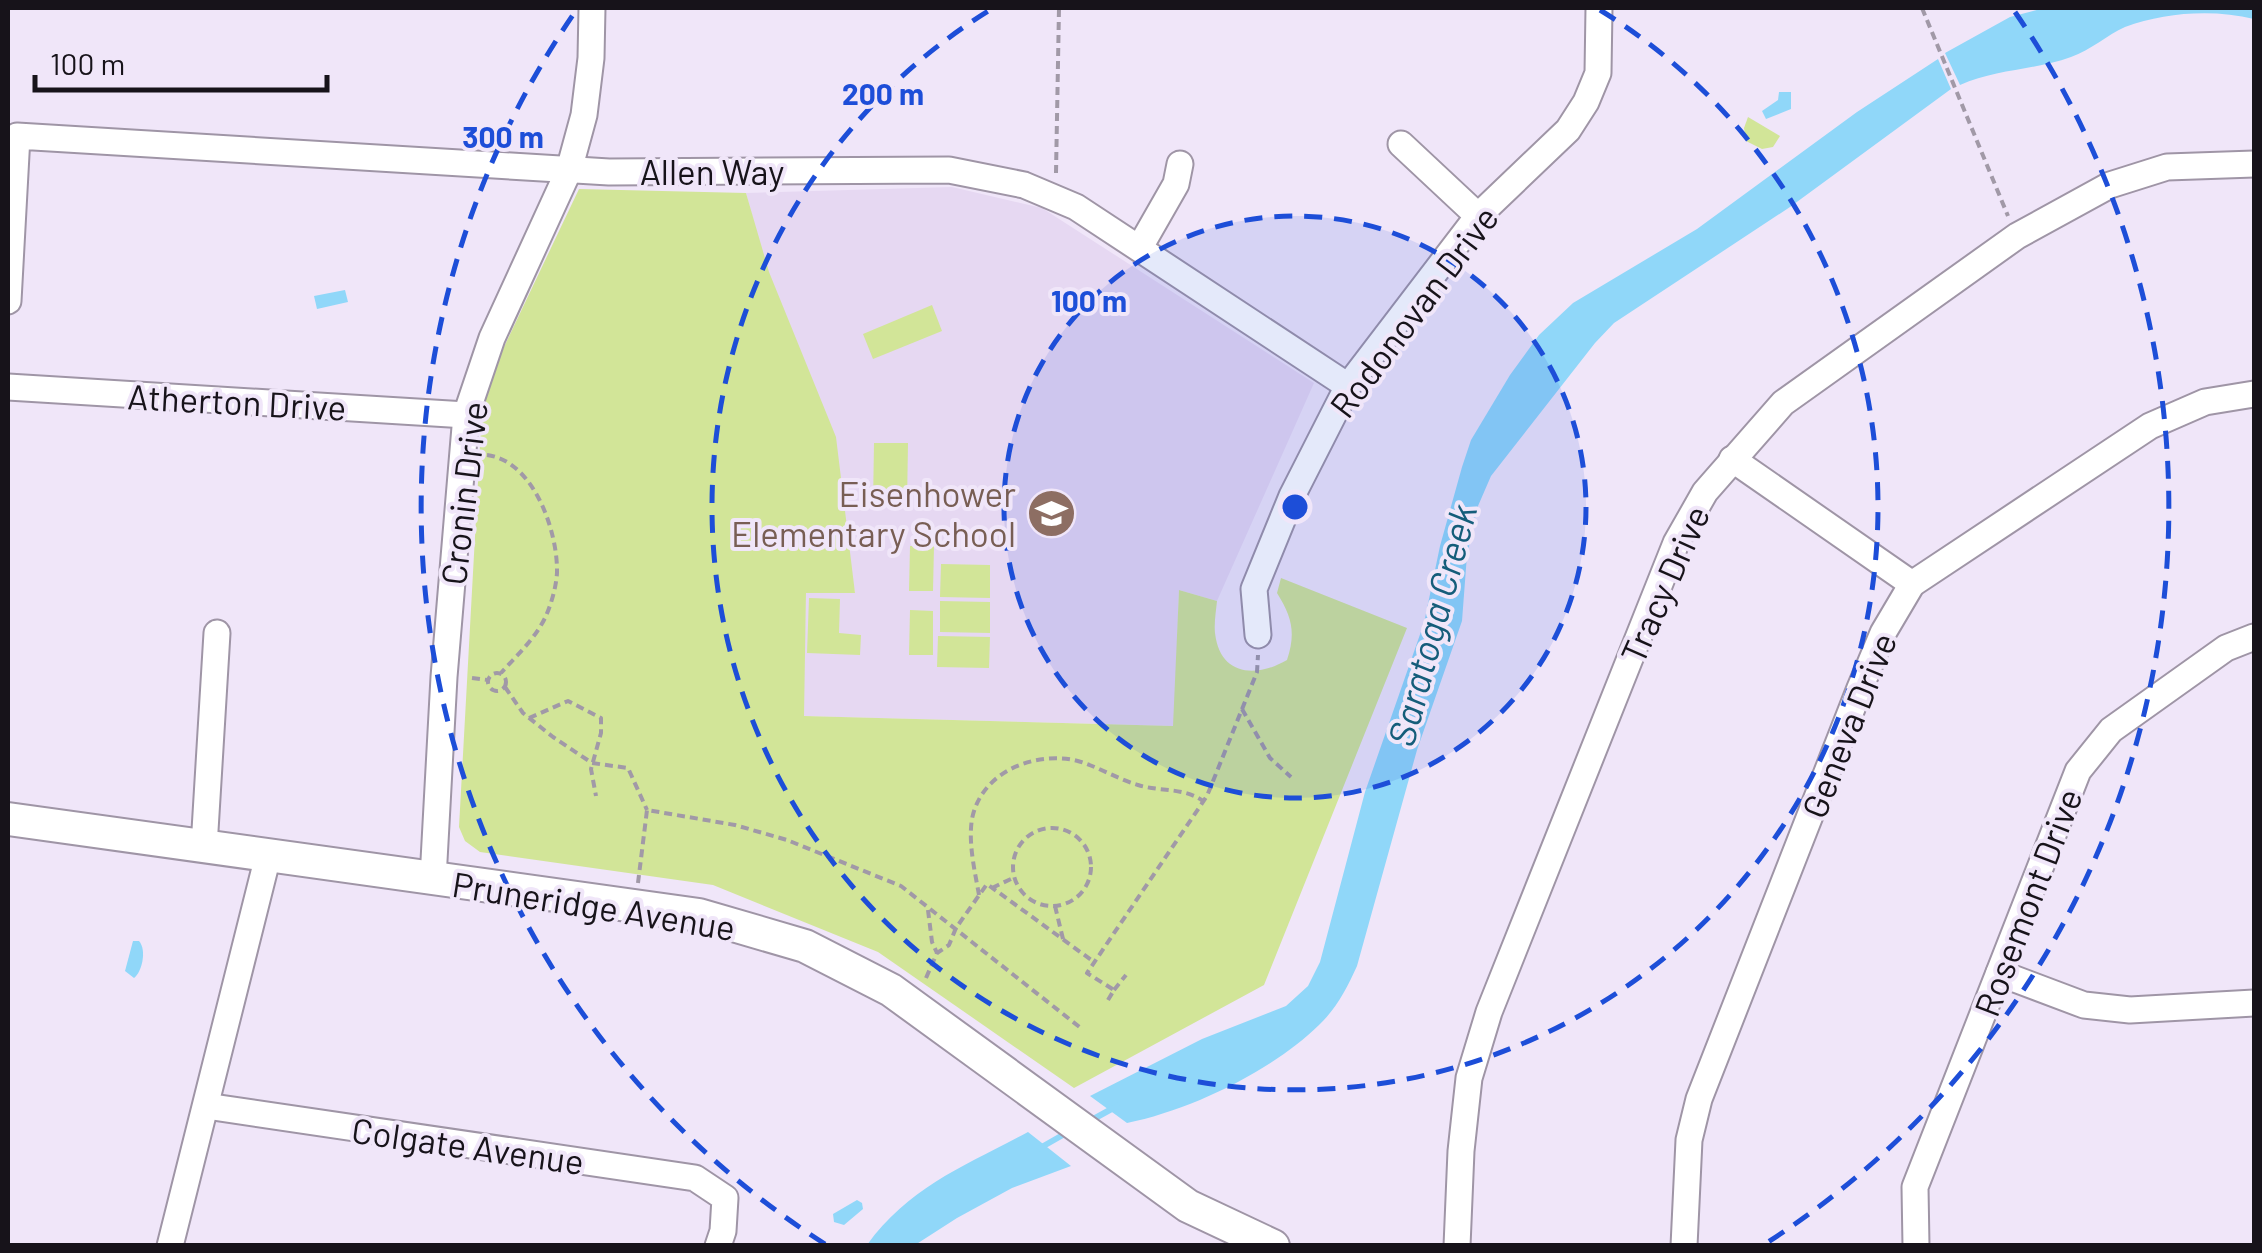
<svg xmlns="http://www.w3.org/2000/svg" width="2262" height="1253" font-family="Barlow,sans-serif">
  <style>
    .built { fill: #e6d8f2 }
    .green { fill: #d2e598 }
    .water { fill: #90d7f9 }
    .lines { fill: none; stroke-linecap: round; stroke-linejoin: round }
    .stream { stroke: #90d7f9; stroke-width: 6 }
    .minor-casing { stroke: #9f95a6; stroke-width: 29 }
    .major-casing { stroke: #9f95a6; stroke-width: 36 }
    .path { stroke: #a199a7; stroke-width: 4; stroke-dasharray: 8 5; stroke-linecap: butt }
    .minor { stroke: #fff; stroke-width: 25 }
    .major { stroke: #fff; stroke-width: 32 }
    .ring { fill: none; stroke: #1d4ed8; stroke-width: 5; stroke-dasharray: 18 12 }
    .labels { text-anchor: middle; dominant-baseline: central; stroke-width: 8; stroke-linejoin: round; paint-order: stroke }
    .street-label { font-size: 35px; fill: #17131a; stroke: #f0e6f9 }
    .education-label { font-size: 35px; fill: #785e54; stroke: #f0e6f9; text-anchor: end }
    .water-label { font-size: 38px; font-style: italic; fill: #155d7a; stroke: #f0e6f9 }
    .centre { fill: #1d4ed8; stroke: #f0e6f9; stroke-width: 5 }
    .ring-label { font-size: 30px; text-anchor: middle; font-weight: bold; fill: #1d4ed8; stroke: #f0e6f9; stroke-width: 8; stroke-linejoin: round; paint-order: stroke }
  </style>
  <rect width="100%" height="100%" fill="#f0e6f9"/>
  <polygon class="built" points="952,187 1042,208 1314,383 1217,601 1179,590 1174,726 803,716 806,593 855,592 746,193"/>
  <g class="green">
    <polygon points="1748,117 1780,136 1773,147 1762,149 1746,141 1744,128"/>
    <path d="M 579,189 L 746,193 L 769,272 L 836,437 L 855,593 L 806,593 L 804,716 L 1173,726 L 1179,590 L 1217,601 C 1216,611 1214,623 1215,633 C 1220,676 1256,678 1287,660 C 1296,633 1292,617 1277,593 L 1281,578 L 1407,628 L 1264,985 L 1074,1088 L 878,952 L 713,885 L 480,852 L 465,841 L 459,827 L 483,391 Z"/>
    <polygon points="932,305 942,331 873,359 863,334"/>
    <polygon points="874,443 908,443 907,504 873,504"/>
    <polygon points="910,546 934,546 933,591 909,591"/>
    <polygon points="941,564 990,565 990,598 940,597"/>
    <polygon points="809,598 840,599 839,633 861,635 860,655 807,653"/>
    <polygon points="940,601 990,602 990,633 940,632"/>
    <polygon points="910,610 933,611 933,655 909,655"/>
    <polygon points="938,636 990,637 989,668 937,667"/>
  </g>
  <g class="water">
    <path d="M 2044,8 L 2254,8 L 2254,19 C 2214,9 2165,12 2125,27 C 2107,35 2091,50 2071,57 C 2035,70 1996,69 1960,85 L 1945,53 L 2010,17 Z"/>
    <path d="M 1938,59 L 1951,89 L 1790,207 L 1614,323 L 1595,343 L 1491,476 L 1478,506 L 1467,555 L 1462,621 L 1417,750 L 1357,966 C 1347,988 1337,1008 1319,1025 C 1272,1071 1191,1110 1127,1123 L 1090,1096 L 1202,1039 L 1286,1006 L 1308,986 L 1320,962 L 1365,792 L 1424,623 L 1440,546 L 1462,467 L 1471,440 L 1510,375 L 1539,335 L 1573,303 L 1697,229 L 1857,112 Z"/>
    <polygon points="1779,92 1791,92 1791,109 1766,119 1762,111 1778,100"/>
    <polygon points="345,290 348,302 317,309 314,296"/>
    <path d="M 133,941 L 139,941 C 147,950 142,972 134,978 L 125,971 Z"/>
    <path d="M 1028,1132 L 1071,1166 L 1012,1188 L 957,1218 L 915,1245 L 867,1245 C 910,1186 965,1166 1028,1132 Z"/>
    <polygon points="857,1200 862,1203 863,1209 844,1225 834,1222 833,1214"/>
  </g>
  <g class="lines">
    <g class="stream">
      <polyline points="1088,1122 1117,1106"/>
      <polyline points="1040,1148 1068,1132"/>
    </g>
    <defs>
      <g id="minor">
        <polyline points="1401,144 1478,216"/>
        <polyline points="1140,247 1176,184 1180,164"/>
        <polyline points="8,301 17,136 609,172 949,170 1024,185 1076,207 1348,386"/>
        <polyline points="8,387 466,415"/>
        <polyline points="1732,459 1912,584"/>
        <polyline points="1258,635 1254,589 1292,496 1348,386 1478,216 1568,130 1586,102 1598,73 1599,8"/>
        <polyline points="204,847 217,633"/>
        <polyline points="433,879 444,677 466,415 492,338 569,170 584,115 591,58 592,8"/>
        <polyline points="1999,973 2084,1005 2130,1010 2254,1003"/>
        <polyline points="206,1106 695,1178 725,1198 723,1231 718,1246"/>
        <polyline points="170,1246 268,856"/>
        <polyline points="1457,1246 1461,1151 1469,1078 1489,1012 1676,543 1705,492 1783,403 2017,236 2110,185 2167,167 2254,164"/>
        <polyline points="1684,1246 1689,1140 1699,1099 1860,688 1883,633 1912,584 2150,426 2205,402 2254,394"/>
        <polyline points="1916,1246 1915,1187 2078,771 2111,730 2226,648 2254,637"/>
      </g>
      <polyline id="major" points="8,819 699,915 805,946 891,990 1188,1206 1273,1246"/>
    </defs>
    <use href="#minor" class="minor-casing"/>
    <use href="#major" class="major-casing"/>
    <g class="path">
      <polyline points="1922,8 2008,216"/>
      <polyline points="1056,173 1059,8"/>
      <path d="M 487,455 C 534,461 558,532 557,573 C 556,588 551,605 545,618 C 534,640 517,655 501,673"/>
      <circle cx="497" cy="682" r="9"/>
      <polyline points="472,678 488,680"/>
      <polyline points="505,687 523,713 553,737 592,763 628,768 647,810"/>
      <polyline points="1242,709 1270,758 1291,777"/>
      <polyline points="529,718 568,701 601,718 601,733 591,769 596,796"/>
      <circle cx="1052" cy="867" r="39"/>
      <polyline points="638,883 647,810 735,825 787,840 901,886 1082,1029"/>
      <polyline points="992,888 1015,877"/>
      <path d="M 979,895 C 975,872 968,843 972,819 C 981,773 1031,752 1074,760 C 1093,764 1117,779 1138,785 C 1161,792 1183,787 1203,801"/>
      <polyline points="1055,906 1063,939"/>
      <polyline points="928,910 932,942 937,953"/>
      <polyline points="926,978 937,953 949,945 956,928 987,884 1094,962"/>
      <polyline points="1114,990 1126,975"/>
      <polyline points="1108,1000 1114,990 1087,973 1207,796 1257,672 1258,655"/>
    </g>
    <use href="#minor" class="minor"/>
    <use href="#major" class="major"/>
  </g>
  <circle cx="1295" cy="507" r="291" fill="#1d4ed8" fill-opacity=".12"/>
  <g class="ring">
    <circle cx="1295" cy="507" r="291"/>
    <path d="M1600 10A583 583 0 1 1 990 10"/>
    <path d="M825 1244A874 874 0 0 1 575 12M2015 12A874 874 0 0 1 1765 1244"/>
  </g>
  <defs>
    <symbol id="school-disc" viewBox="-11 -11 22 22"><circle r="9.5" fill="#8d6e63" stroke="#f0e6f9"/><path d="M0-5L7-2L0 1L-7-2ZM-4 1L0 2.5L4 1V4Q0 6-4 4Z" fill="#fff"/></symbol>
  </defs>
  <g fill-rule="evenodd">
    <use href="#school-disc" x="1024" y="486" width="55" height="55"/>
  </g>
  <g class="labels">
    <g class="street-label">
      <text x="712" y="171">Allen Way</text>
      <text transform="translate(1413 311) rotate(-53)">Rodonovan Drive</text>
      <text transform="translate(237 401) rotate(3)">Atherton Drive</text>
      <text transform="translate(463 493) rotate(-83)">Cronin Drive</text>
      <text transform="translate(1664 584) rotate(-66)">Tracy Drive</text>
      <text transform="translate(1848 725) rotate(-68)">Geneva Drive</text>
      <text transform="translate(2027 902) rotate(-69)">Rosemont Drive</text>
      <text transform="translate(594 905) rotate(9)">Pruneridge Avenue</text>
      <text transform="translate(468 1145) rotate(8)">Colgate Avenue</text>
    </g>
    <g class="education-label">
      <text x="1016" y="493">Eisenhower<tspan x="1016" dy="40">Elementary School</tspan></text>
    </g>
    <g class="water-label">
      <text transform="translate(1431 625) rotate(-75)">Saratoga Creek</text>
    </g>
  </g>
  <circle cx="1295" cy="507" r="15" class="centre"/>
  <g class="ring-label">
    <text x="883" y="105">200 m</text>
    <text x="503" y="148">300 m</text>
    <text x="1089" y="312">100 m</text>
  </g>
  <rect width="2262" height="1253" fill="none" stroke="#17131a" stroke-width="20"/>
  <path d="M35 75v15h292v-15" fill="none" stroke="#17131a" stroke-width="5"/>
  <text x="50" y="75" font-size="30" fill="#17131a" stroke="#f0e6f9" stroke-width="8" paint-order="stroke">100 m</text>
</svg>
